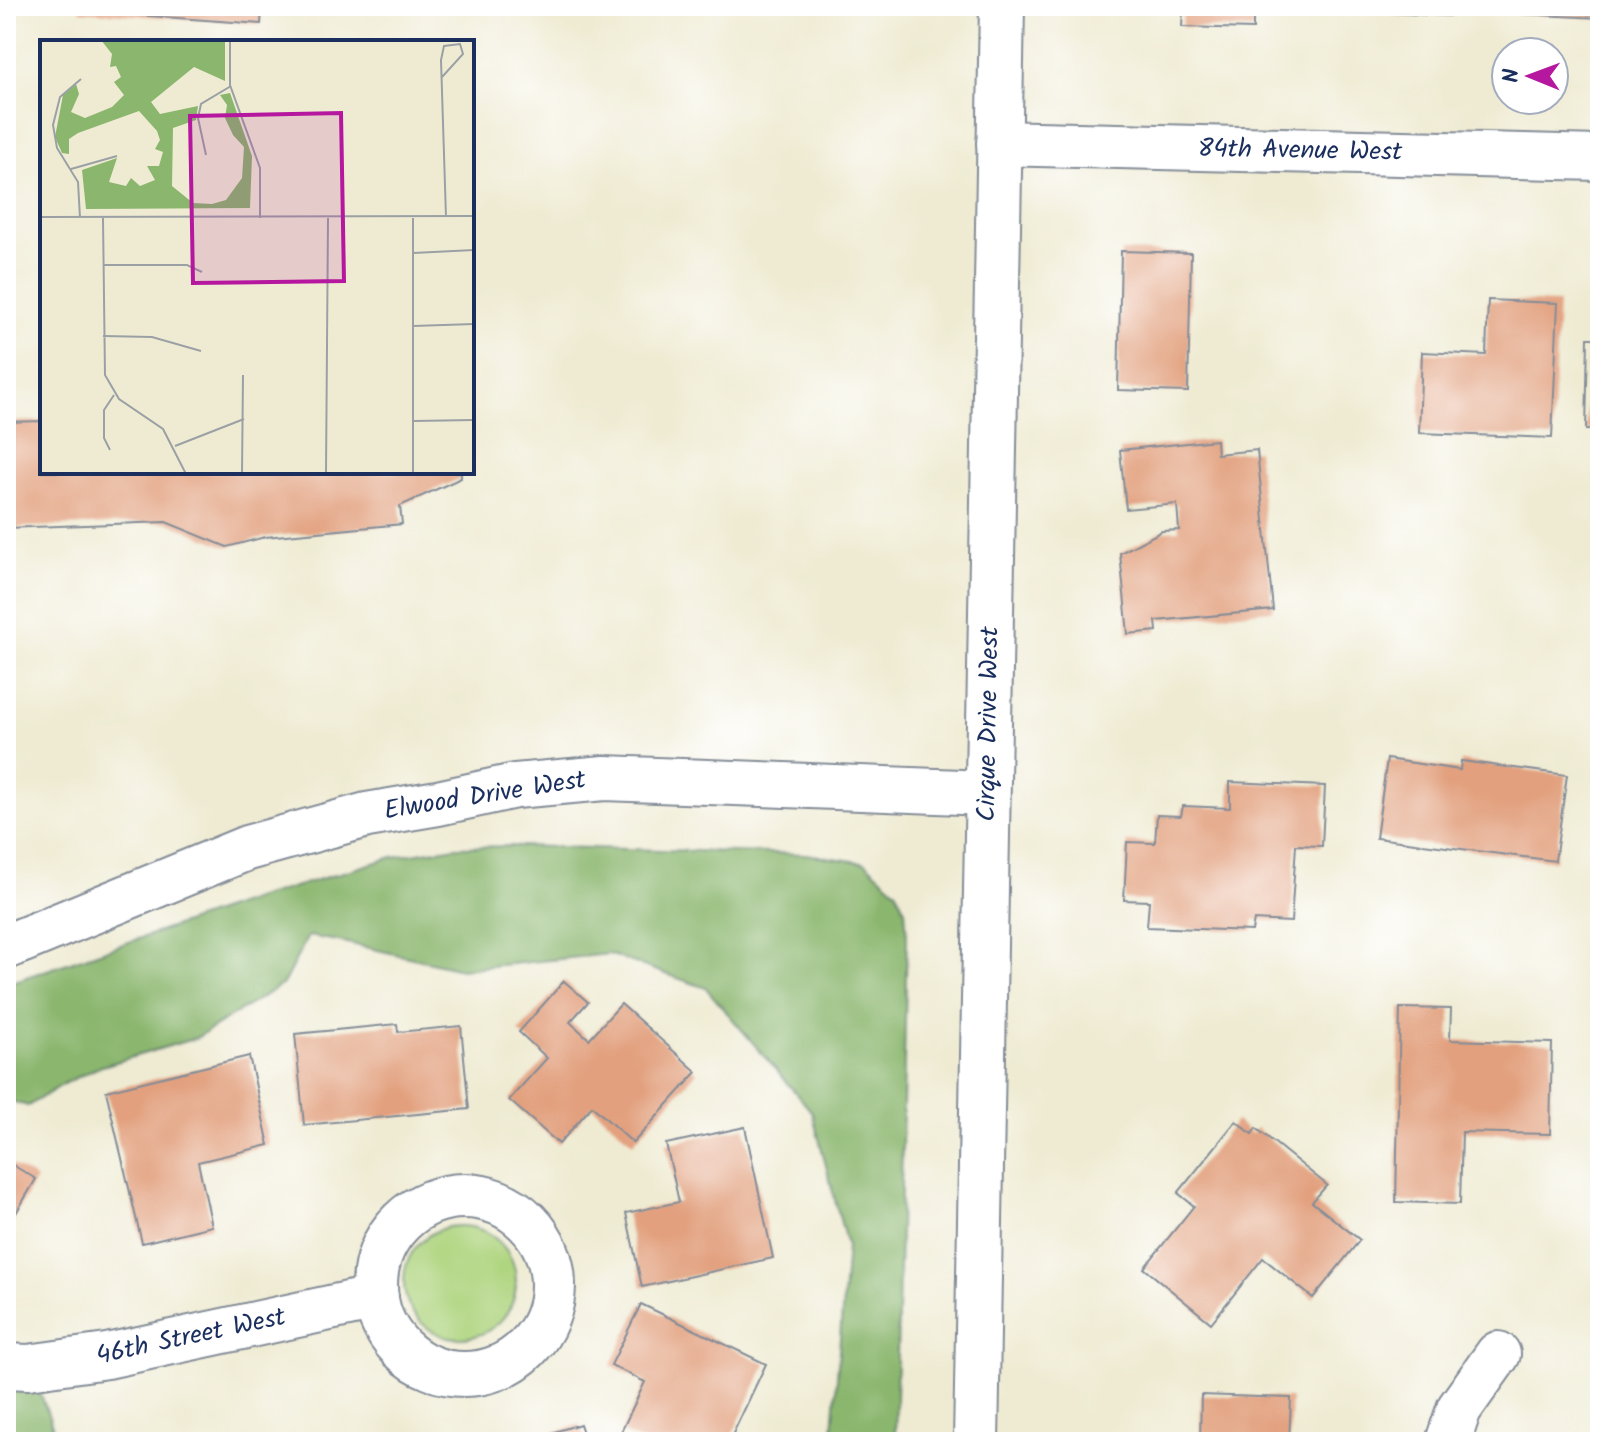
<svg xmlns="http://www.w3.org/2000/svg" width="1606" height="1448" font-family="Kalam,sans-serif">
  <style>
    .green { fill: #aed47e; stroke: #64826e; stroke-width: 2 }
    .forest { fill: #8ab66d; stroke: #527266; stroke-width: 2 }
    .building { fill: #e2a07e }
    .lines { fill: none; stroke-linecap: round; stroke-linejoin: round }
    .minor-casing { stroke: #858d98; stroke-width: 48 }
    .tertiary-casing { stroke: #858d98; stroke-width: 48 }
    .minor { stroke: #fff; stroke-width: 44 }
    .tertiary { stroke: #fff; stroke-width: 44 }
    .labels { text-anchor: middle; dominant-baseline: central; stroke-width: 7; stroke-linejoin: round; paint-order: stroke }
    .street-label { font-size: 26px; fill: #1b2f5e; stroke: #fff }
    .inset-road { fill: none; stroke: #9aa0a4; stroke-width: 2 }
    .view { fill: #b5179e; fill-opacity: 0.15; stroke: #b5179e; stroke-width: 4 }
    .inset-edge { fill: none; stroke: #1b2f5e; stroke-width: 4 }
  </style>
  <rect width="100%" height="100%" fill="#fff"/>
  <filter id="ink" filterUnits="userSpaceOnUse"><feTurbulence type="fractalNoise" baseFrequency=".0125" numOctaves="2"/><feDisplacementMap in="SourceGraphic" scale="16" xChannelSelector="R" yChannelSelector="G"/><feConvolveMatrix kernelMatrix="1 2 1 2 8 2 1 2 1" color-interpolation-filters="sRGB"/></filter>
  <filter id="wash" filterUnits="userSpaceOnUse"><feTurbulence type="fractalNoise" baseFrequency=".006" numOctaves="4" result="noise"/><feDisplacementMap in="SourceGraphic" scale="32" xChannelSelector="R" yChannelSelector="G"/><feGaussianBlur stdDeviation="1.8" result="paint"/><feColorMatrix in="noise" values="0 0 0 0 0 0 0 0 0 0 0 0 0 0 0 0 0 1.4 0 .05"/><feComposite in="paint" operator="in"/></filter>
  <g filter="url(#wash)">
    <rect width="100%" height="100%" fill="#efebd3"/>
    <circle class="green" cx="460" cy="1282" r="56"/>
    <g class="forest">
      <polygon points="521,846 806,854 866,863 896,890 905,909 907,936 895,1442 813,1442 833,1430 847,1246 812,1112 706,988 609,954 461,969 338,941 308,936 283,984 196,1038 99,1067 67,1082 28,1106 6,1100 6,984 258,898 393,857 456,847"/>
      <polygon points="6,1388 39,1389 58,1442 6,1442"/>
    </g>
    <g id="blocks">
      <g class="building">
        <polygon points="6,6 13,6 12,30 6,29"/>
        <polygon points="81,6 262,6 261,24 80,11"/>
        <polygon points="1162,6 1253,6 1253,29 1182,27 1183,9 1162,9"/>
        <polygon points="1389,6 1449,6 1449,16 1389,13"/>
        <polygon points="1498,6 1600,6 1600,18 1498,13"/>
        <polygon points="1121,251 1191,253 1188,392 1118,390"/>
        <polygon points="1488,300 1558,303 1552,438 1419,433 1422,352 1486,355"/>
        <polygon points="1588,338 1600,338 1600,430 1586,430"/>
        <polygon points="42,421 42,472 461,472 461,478 400,506 402,524 265,537 227,547 166,522 6,528 6,422"/>
        <polygon points="1216,440 1217,454 1257,450 1273,610 1156,621 1157,631 1128,634 1120,553 1162,531 1179,530 1177,504 1126,509 1120,450"/>
        <polygon points="1387,759 1460,770 1461,761 1567,775 1555,861 1376,838"/>
        <polygon points="1230,782 1325,786 1322,846 1296,845 1291,922 1254,920 1252,931 1147,927 1149,901 1124,900 1127,842 1155,843 1157,815 1181,816 1183,806 1230,808"/>
        <polygon points="564,981 588,1002 570,1022 589,1039 621,1004 697,1072 633,1143 592,1106 559,1144 509,1100 547,1058 519,1032"/>
        <polygon points="1400,1008 1451,1009 1450,1040 1552,1043 1550,1134 1462,1132 1460,1204 1396,1202"/>
        <polygon points="397,1024 398,1032 461,1026 469,1109 304,1125 295,1034"/>
        <polygon points="249,1056 269,1145 198,1162 212,1226 142,1243 106,1091"/>
        <polygon points="1236,1121 1252,1134 1256,1128 1327,1185 1312,1202 1360,1240 1313,1298 1263,1258 1211,1323 1144,1268 1194,1206 1178,1193"/>
        <polygon points="745,1127 773,1258 642,1287 626,1213 679,1202 666,1144"/>
        <polygon points="6,1161 36,1179 6,1230"/>
        <polygon points="641,1304 766,1364 729,1442 642,1442 621,1432 645,1382 611,1365"/>
        <polygon points="1201,1395 1291,1398 1289,1442 1200,1442"/>
        <polygon points="580,1424 586,1442 526,1442 525,1441"/>
      </g>
    </g>
  </g>
  <g filter="url(#ink)">
    <use href="#blocks" fill-opacity="0" stroke="#858d98" stroke-width="2"/>
    <g class="lines">
      <defs>
        <g id="minor">
          <polyline points="999,143 1600,158"/>
          <circle cx="464" cy="1285" r="89"/>
          <polyline points="6,1366 28,1367 107,1356 376,1298"/>
          <polyline points="1448,1442 1459,1409 1498,1354"/>
        </g>
        <g id="tertiary">
          <polyline points="6,947 247,848 367,815 438,803 515,786 605,778 987,793"/>
          <polyline points="976,1442 1002,6"/>
        </g>
      </defs>
      <use href="#minor" class="minor-casing"/>
      <use href="#tertiary" class="tertiary-casing"/>
      <use href="#minor" class="minor"/>
      <use href="#tertiary" class="tertiary"/>
    </g>
  </g>
  <g class="labels">
    <g class="street-label">
      <text transform="translate(1300 151) rotate(1)">84th Avenue West</text>
      <text transform="translate(989 724) rotate(-89)">Cirque Drive West</text>
      <text transform="translate(485 796) rotate(-9)">Elwood Drive West</text>
      <text transform="translate(191 1337) rotate(-12)">46th Street West</text>
    </g>
  </g>
  <g transform="translate(40 40)">
    <rect width="434" height="434" fill="#efebd3"/>
    <path d="M 61,0 L 185,2 L 185,41 L 154,27 L 111,62 L 120,74 L 158,66 L 156,80 L 133,88 L 132,146 L 153,163 L 172,164 L 186,160 L 202,138 L 204,107 L 193,95 L 185,78 L 187,65 L 180,55 L 190,53 L 212,116 L 210,168 L 46,169 L 42,130 L 77,118 L 69,142 L 86,146 L 91,138 L 100,146 L 115,140 L 107,126 L 119,126 L 123,112 L 115,109 L 120,100 L 117,91 L 99,71 L 38,93 L 29,99 L 29,114 L 22,113 L 15,97 L 23,55 L 36,44 L 39,54 L 31,72 L 45,78 L 72,67 L 84,55 L 74,42 L 81,37 L 76,26 L 70,27 L 72,14 Z" fill="#8ab66d"/>
    <path class="inset-road" d="M 190,0 L 190,45 L 220,128 L 220,178M 402,37 L 423,14 L 420,4 L 404,6 L 401,20 L 406,177M 166,115 L 158,78 L 161,64 L 191,46M 31,129 L 77,116M 0,177 L 434,176M 40,178 L 38,142 L 17,108 L 13,85 L 20,57 L 41,39M 63,178 L 65,335 L 79,359 L 123,389 L 146,434M 373,213 L 434,210M 64,225 L 147,225 L 162,232M 373,286 L 434,284M 63,296 L 112,297 L 161,311M 373,381 L 434,380M 135,406 L 204,379M 70,410 L 64,398 L 64,370 L 74,355M 202,434 L 203,335M 286,434 L 288,178M 373,434 L 373,178"/>
    <path class="view" d="M 301,73 L 304,241 L 153,243 L 150,76 Z"/>
    <rect width="434" height="434" class="inset-edge"/>
  </g>
  <rect width="1606" height="1448" fill="none" stroke="#fff" stroke-width="32"/>
  <g transform="translate(1530 76) rotate(271)"><circle r="38" fill="#ffffff" stroke="#a4acbf" stroke-width="2"/>
  <path d="M0-6L14 30L0 20L-14 30Z" fill="#b5179e"/>
  <text y="-12" font-size="22" font-weight="bold" text-anchor="middle" fill="#1b2f5e">N</text>
  </g>
</svg>
